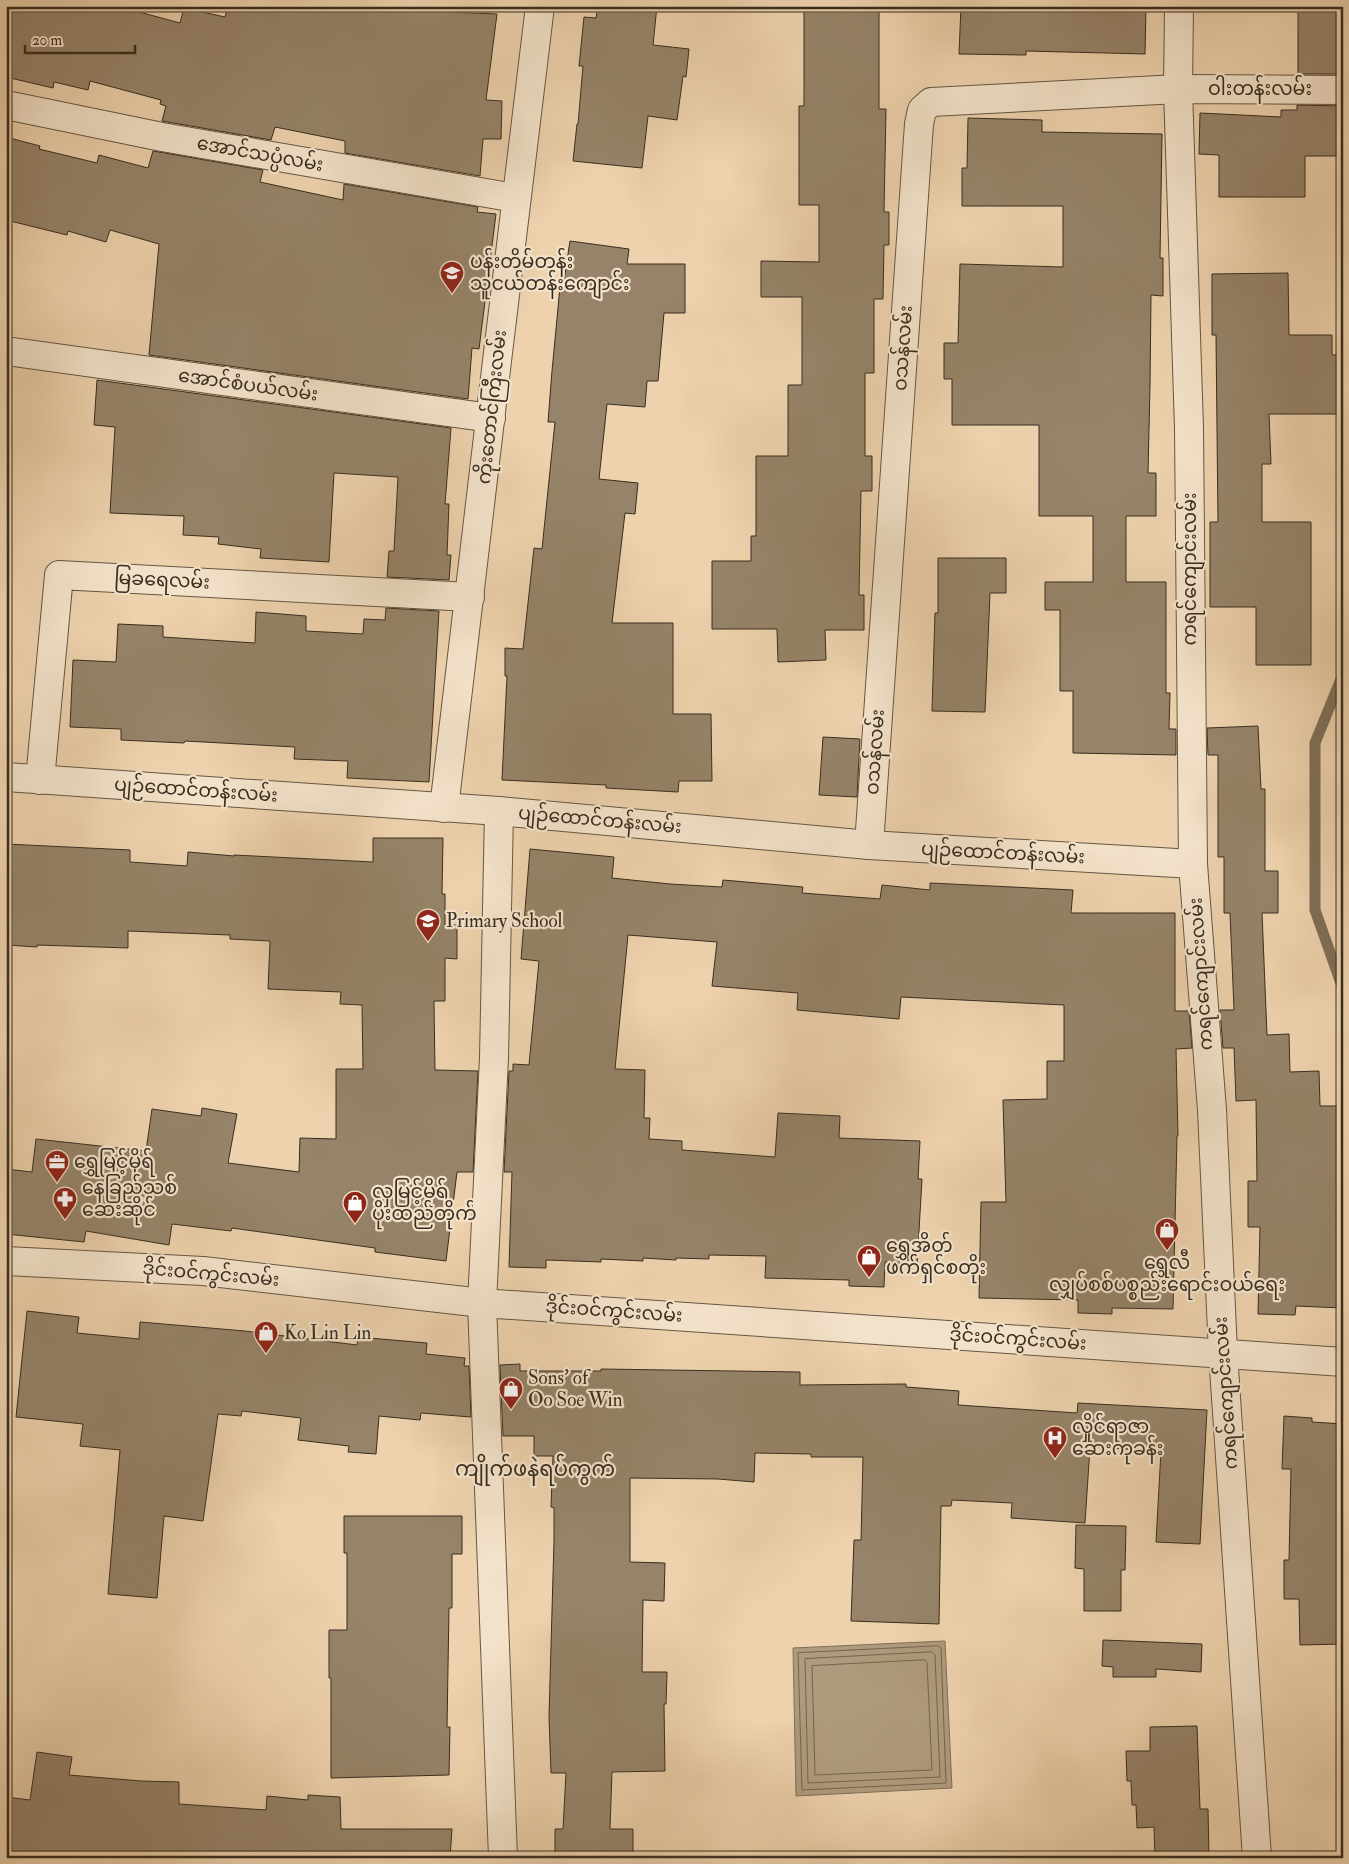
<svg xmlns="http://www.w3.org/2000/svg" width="1349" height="1864" font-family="'IM FELL Double Pica','Noto Sans Myanmar',serif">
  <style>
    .water { fill: #af9a7d; stroke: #7f6f58 }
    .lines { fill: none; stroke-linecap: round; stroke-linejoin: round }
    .shore { stroke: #74644e; stroke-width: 1 }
    .stream { stroke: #7f6f58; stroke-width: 11 }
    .building { fill: #968369; stroke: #382e20 }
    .minor-casing { stroke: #655743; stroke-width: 30 }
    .tertiary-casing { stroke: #655743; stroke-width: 30 }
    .minor { stroke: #f3e2ca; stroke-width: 28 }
    .tertiary { stroke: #f3e2ca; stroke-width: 28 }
    .labels { text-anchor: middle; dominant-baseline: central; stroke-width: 4.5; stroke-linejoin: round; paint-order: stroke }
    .street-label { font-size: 19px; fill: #382e20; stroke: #f3e2ca }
    .poi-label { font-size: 19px; fill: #382e20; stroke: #f3e2ca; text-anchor: start }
    .quarter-label { font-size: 21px; fill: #382e20; stroke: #f3e2ca }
  </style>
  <rect width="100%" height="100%" fill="#edd2ad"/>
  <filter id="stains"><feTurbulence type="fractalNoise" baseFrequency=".004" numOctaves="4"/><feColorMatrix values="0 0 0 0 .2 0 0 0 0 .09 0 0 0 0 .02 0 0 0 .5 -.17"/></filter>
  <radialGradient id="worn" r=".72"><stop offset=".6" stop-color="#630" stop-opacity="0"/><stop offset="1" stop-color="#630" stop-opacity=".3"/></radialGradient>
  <polygon class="water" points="945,1641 952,1788 796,1796 793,1648"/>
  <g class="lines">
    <g class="shore">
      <polygon points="938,1646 941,1648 946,1783 802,1790 798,1653"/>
      <polygon points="932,1652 935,1655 940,1777 808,1783 805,1659"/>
      <polygon points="925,1660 927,1663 932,1770 815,1775 812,1666"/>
    </g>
    <polyline class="stream" points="1343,674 1315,743 1315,910 1343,989"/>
  </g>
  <g class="building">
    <polygon points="6,6 117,6 180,23 184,8 225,17 228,6 450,6 450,12 497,14 486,100 502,101 501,139 483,139 480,176 345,153 345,141 275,127 271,140 162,121 166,106 160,104 161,100 90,81 88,90 54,82 53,88 6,77"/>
    <polygon points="598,6 657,6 653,45 689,49 686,77 683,76 677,120 648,116 642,168 573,161 577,124 578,124 583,66 579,66 584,17 596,18"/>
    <polygon points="804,6 879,6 879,109 886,109 884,212 889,212 889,245 884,245 883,299 874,299 874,373 865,373 865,456 872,456 872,491 861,491 859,595 864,595 864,630 825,630 826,660 778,662 777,629 712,629 712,561 751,561 751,536 756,536 756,456 788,456 788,385 802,385 802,297 761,297 761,261 819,262 819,205 799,205 799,106 804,106"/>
    <polygon points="961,6 1146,6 1145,54 1026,51 1026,55 959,54"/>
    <polygon points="1298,6 1342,6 1341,74 1298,74"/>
    <polygon points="1297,105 1341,106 1341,110 1343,110 1343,156 1305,156 1305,197 1219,197 1219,155 1199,154 1200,113 1281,117 1281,110 1297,110"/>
    <polygon points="968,118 1042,120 1042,132 1162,134 1160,258 1163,258 1163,296 1151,295 1150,385 1148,473 1156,473 1156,516 1126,516 1126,582 1166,582 1166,693 1170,693 1169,729 1176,729 1176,755 1073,753 1073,691 1060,691 1060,610 1045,610 1045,582 1093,582 1093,516 1039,516 1039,425 952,425 952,379 944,379 944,343 958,343 960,264 1063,267 1063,206 962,206 962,168 967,168"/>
    <polygon points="6,137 40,146 39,149 97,163 99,155 148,168 153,151 263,170 260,182 343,200 344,184 478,207 477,212 496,214 479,349 472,348 468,399 149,355 159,244 110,230 106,242 68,231 67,235 6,220"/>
    <polygon points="570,241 629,249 627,264 685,264 685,313 664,313 658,381 647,381 645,407 607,404 599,479 638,483 635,514 625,513 612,623 673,623 673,714 711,714 712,781 679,781 678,792 606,788 606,785 502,780 507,676 505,676 505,648 523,649 534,548 542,549 555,422 548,422 552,371 560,287 563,287"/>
    <polygon points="1288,273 1289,335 1332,335 1332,355 1343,355 1343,414 1269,414 1271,464 1262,464 1262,522 1311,522 1311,665 1256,665 1256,607 1210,607 1210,522 1218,522 1216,335 1212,335 1212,274"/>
    <polygon points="97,380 451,428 445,504 449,504 447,555 451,555 449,580 387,577 389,551 394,551 398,477 334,473 329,562 260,558 261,549 218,544 219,537 183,535 184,516 110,513 115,427 94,425"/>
    <polygon points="938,558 1006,558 1006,593 990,593 985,712 932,711 935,613 938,613"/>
    <polygon points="386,608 439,611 429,782 347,778 348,761 294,759 295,747 185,741 184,743 121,740 121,729 70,727 73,660 116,662 118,624 163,626 163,637 255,643 256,612 306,616 306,631 363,634 364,619 385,620"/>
    <polygon points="1258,726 1261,789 1265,789 1265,871 1278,871 1278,913 1262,913 1267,1035 1289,1034 1290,1072 1319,1071 1320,1106 1341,1106 1343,1308 1296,1306 1295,1315 1258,1314 1260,1227 1248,1227 1248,1181 1257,1181 1256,1100 1236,1101 1234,1048 1223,1048 1220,1010 1234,1010 1230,913 1224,913 1224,857 1218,857 1218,755 1208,755 1207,728"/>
    <polygon points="823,737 860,739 857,797 819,795"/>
    <polygon points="373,838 443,838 442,894 445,894 445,925 457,925 457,959 445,958 445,1001 434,1001 435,1070 478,1071 473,1172 457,1172 446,1261 375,1252 375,1248 232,1228 231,1231 172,1224 169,1245 86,1231 84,1242 6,1234 6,1169 32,1172 36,1139 146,1151 152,1109 201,1116 202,1108 237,1114 228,1163 299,1172 300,1138 336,1139 336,1069 363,1069 362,1005 340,1004 341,992 268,989 270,941 230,939 230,935 128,931 128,948 37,945 37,947 6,945 6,844 130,850 130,862 187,866 188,852 234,856 234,855 373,862"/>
    <polygon points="530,849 614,857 612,878 670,884 722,887 723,880 803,887 802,893 880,899 882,885 930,890 930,883 1073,890 1071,913 1175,913 1175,1011 1189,1011 1192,1048 1176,1049 1178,1136 1177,1136 1173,1309 1112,1308 1112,1314 1078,1313 1078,1300 979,1298 981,1202 1006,1202 1003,1100 1047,1099 1047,1061 1064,1061 1064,1005 901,997 899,1019 797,1010 798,993 712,986 717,942 628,935 615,1069 645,1070 644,1118 650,1118 649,1139 682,1141 682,1150 775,1157 778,1113 840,1116 839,1138 920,1141 918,1179 922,1179 917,1265 885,1262 884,1287 849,1286 849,1280 765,1278 766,1256 709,1255 709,1259 676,1258 676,1260 643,1258 643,1261 601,1259 601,1262 546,1260 546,1268 509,1267 512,1172 504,1172 509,1071 513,1071 513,1064 529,1065 539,961 521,959"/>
    <polygon points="27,1311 79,1317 77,1333 139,1339 140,1322 245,1331 357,1345 358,1337 427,1343 426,1354 465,1358 464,1366 469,1366 471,1417 421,1413 420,1420 379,1416 376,1454 348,1452 349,1446 298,1440 301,1418 242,1411 241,1416 218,1414 203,1521 164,1516 157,1598 108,1594 120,1450 80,1446 83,1424 16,1417"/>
    <polygon points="520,1364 520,1371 601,1371 601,1369 800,1372 800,1385 906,1384 906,1387 959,1391 958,1405 1077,1413 1078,1403 1207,1410 1200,1544 1156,1542 1161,1451 1090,1447 1085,1523 1011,1518 1012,1503 952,1500 951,1506 941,1506 939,1624 851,1621 854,1540 861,1540 863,1457 811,1457 811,1454 755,1453 754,1482 718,1479 630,1478 630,1562 665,1563 664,1601 643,1600 642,1672 667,1672 666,1704 664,1704 665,1771 612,1772 610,1829 633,1829 633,1858 555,1858 555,1829 563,1829 566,1773 551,1773 549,1717 554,1540 554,1508 551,1507 553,1456 534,1456 534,1436 503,1436 500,1365"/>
    <polygon points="1284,1416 1312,1418 1312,1422 1343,1424 1339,1501 1343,1501 1343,1644 1300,1645 1299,1599 1284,1599 1284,1560 1289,1560 1291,1469 1282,1469"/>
    <polygon points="344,1516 462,1516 462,1554 452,1554 452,1608 449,1608 447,1727 450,1727 449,1775 331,1778 331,1678 329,1678 329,1630 347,1630 347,1553 344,1553"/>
    <polygon points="1076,1525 1126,1526 1125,1570 1121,1570 1121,1611 1084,1611 1084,1569 1075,1568"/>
    <polygon points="1103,1640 1202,1644 1201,1672 1156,1669 1156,1677 1113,1677 1113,1667 1102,1666"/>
    <polygon points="1197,1726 1200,1809 1208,1809 1209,1856 1155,1857 1154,1827 1137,1828 1136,1805 1132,1805 1131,1781 1127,1781 1126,1751 1150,1751 1150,1727"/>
    <polygon points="37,1752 72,1757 69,1775 141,1781 179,1782 179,1804 266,1810 267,1796 308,1800 308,1795 340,1797 341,1829 452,1829 450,1858 29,1858 6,1855 6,1797 30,1800"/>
  </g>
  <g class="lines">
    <defs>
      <g id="minor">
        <polyline points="1179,6 1178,89 1189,428 1193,864 1212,1110 1223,1353 1257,1858"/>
        <polyline points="6,105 162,137 515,198"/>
        <polyline points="6,351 491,418"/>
        <polyline points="6,777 499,811 869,845 1193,864"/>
        <polyline points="40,780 59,575 470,597"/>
        <path d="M 444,808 C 477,541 506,273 540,6"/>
        <polyline points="499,811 494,1058 482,1303 503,1858"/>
        <polyline points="869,845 919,124 922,110 931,102 1178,89 1343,90"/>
      </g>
      <polyline id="tertiary" points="6,1261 203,1271 482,1303 1343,1362"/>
    </defs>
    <use href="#minor" class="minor-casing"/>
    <use href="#tertiary" class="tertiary-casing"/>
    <use href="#minor" class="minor"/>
    <use href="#tertiary" class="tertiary"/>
  </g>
  <defs>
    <symbol id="school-pin" viewBox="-11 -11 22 30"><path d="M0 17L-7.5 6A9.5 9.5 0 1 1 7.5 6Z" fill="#8f2418" stroke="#f3e2ca"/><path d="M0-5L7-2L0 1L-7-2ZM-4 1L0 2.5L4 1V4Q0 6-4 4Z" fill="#fff"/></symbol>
    <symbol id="office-pin" viewBox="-11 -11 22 30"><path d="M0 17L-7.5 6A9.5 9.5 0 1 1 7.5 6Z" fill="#8f2418" stroke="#f3e2ca"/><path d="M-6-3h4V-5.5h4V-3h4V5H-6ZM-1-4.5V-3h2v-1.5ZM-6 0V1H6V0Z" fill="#fff"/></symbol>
    <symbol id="pharmacy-pin" viewBox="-11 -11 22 30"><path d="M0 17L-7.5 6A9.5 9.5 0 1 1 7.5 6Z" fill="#8f2418" stroke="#f3e2ca"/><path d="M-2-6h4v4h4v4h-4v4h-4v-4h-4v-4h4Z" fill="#fff"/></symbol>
    <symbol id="shop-pin" viewBox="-11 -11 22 30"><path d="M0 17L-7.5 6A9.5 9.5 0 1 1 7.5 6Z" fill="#8f2418" stroke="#f3e2ca"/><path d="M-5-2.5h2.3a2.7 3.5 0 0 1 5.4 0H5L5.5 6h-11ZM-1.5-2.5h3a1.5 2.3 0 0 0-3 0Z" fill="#fff"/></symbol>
    <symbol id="hospital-pin" viewBox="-11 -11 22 30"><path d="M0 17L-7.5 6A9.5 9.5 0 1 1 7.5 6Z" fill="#8f2418" stroke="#f3e2ca"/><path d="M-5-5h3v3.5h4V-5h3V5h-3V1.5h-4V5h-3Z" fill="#fff"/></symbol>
  </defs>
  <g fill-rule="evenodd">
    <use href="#school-pin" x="438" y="259" width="28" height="38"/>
    <use href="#school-pin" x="414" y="907" width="28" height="38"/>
    <use href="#office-pin" x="43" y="1148" width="28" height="38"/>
    <use href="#pharmacy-pin" x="51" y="1185" width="28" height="38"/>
    <use href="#shop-pin" x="341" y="1189" width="28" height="38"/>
    <use href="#shop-pin" x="1153" y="1216" width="28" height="38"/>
    <use href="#shop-pin" x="855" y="1243" width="28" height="38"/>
    <use href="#shop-pin" x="252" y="1319" width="28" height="38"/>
    <use href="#shop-pin" x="497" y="1375" width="28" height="38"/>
    <use href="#hospital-pin" x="1041" y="1424" width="28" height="38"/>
  </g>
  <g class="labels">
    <g class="street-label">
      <text x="1260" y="89">ဝါးတန်းလမ်း</text>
      <text transform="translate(260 154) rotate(10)">အောင်သပ္ပံလမ်း</text>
      <text transform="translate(903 348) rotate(-86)">ဝသန်လမ်း</text>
      <text transform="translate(248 385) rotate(8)">အောင်စံပယ်လမ်း</text>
      <text transform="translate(492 407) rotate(-84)">ကိုးတောင်ကြီးလမ်း</text>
      <text transform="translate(1190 569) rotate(-90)">ကရင်ကျောင်းလမ်း</text>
      <text transform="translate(162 580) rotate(3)">မြခရေလမ်း</text>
      <text transform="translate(875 752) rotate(-86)">ဝသန်လမ်း</text>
      <text transform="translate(196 790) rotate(4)">ပျဉ်ထောင်တန်းလမ်း</text>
      <text transform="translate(600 820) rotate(5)">ပျဉ်ထောင်တန်းလမ်း</text>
      <text transform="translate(1003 853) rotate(3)">ပျဉ်ထောင်တန်းလမ်း</text>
      <text transform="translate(1201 974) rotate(-94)">ကရင်ကျောင်းလမ်း</text>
      <text transform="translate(211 1274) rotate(5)">ဒိုင်းဝင်ကွင်းလမ်း</text>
      <text transform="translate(614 1311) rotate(4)">ဒိုင်းဝင်ကွင်းလမ်း</text>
      <text transform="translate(1018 1339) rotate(4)">ဒိုင်းဝင်ကွင်းလမ်း</text>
      <text transform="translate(1226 1393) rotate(-94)">ကရင်ကျောင်းလမ်း</text>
    </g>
    <g class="poi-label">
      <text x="470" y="262">ပန်းတိမ်တန်း<tspan x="470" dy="22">သူငယ်တန်းကျောင်း</tspan></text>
      <text x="446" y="921">Primary School</text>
      <text x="74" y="1162">ရွှေမြင့်မိုရ်</text>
      <text x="82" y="1188">နေခြည်သစ်<tspan x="82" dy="22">ဆေးဆိုင်</tspan></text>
      <text x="372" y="1192">လှမြင့်မိုရ်<tspan x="372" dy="22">ပိုးထည်တိုက်</tspan></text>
      <text x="886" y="1246">ရွှေအိတ်<tspan x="886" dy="22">ဖက်ရှင်စတိုး</tspan></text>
      <text x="1167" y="1263" text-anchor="middle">ရွှေလီ<tspan x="1167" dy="22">လျှပ်စစ်ပစ္စည်းရောင်းဝယ်ရေး</tspan></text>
      <text x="284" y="1333">Ko Lin Lin</text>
      <text x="528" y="1378">Sons' of<tspan x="528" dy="22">Oo Soe Win</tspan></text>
      <text x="1072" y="1427">လှိုင်ရာဇာ<tspan x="1072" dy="22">ဆေးကုခန်း</tspan></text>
    </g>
    <g class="quarter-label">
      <text x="535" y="1469">ကျိုက်ဖနဲရပ်ကွက်</text>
    </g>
  </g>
  <rect width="1349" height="1864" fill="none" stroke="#edd2ad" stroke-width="25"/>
  <rect x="8" y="8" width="1334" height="1849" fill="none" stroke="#382e20" stroke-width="2.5"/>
  <rect x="12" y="12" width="1324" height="1839" fill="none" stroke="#382e20"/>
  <path d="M25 45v8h110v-8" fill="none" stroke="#382e20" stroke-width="2.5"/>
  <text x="32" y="45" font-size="15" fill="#382e20" stroke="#f3e2ca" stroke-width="4" paint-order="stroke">20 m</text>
  <rect width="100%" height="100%" filter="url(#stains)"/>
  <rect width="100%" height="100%" fill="url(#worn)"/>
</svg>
